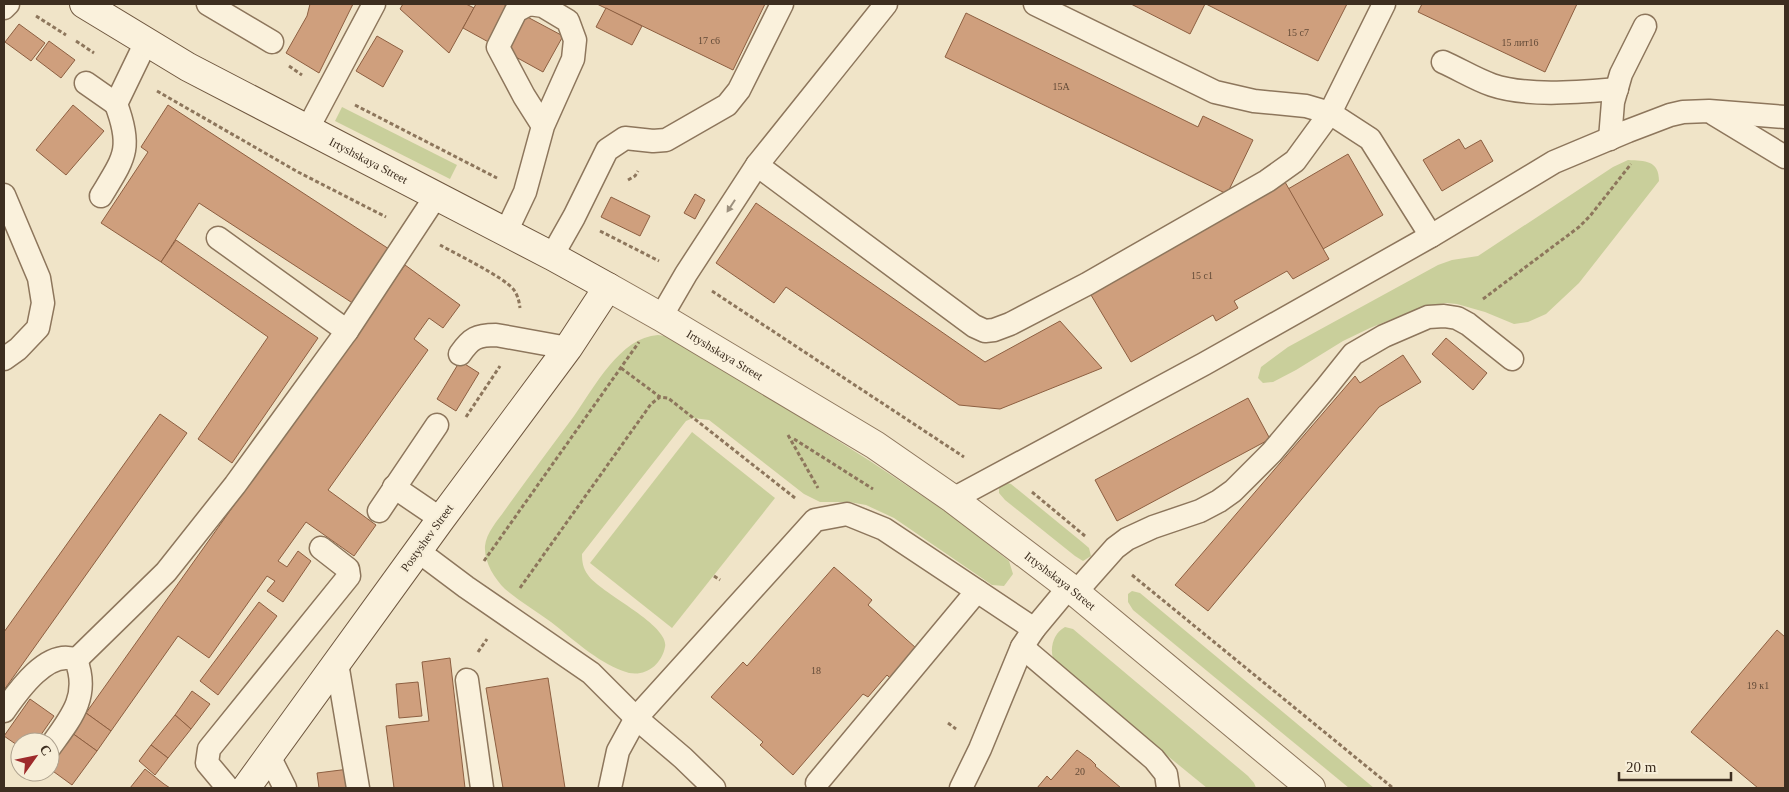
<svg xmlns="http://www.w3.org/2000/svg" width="1789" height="792" font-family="Georgia,serif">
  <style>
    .green { fill: #c9cf9b }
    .building { fill: #cf9f7d; stroke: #8d5f41 }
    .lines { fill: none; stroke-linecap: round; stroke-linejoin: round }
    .service-casing { stroke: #8d765c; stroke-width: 25 }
    .tertiary-casing { stroke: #8d765c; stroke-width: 30 }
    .secondary-casing { stroke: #6f573f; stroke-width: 30 }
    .path { stroke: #8d765c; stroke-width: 3; stroke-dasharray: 4 2.5; stroke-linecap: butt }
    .service { stroke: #faf1dc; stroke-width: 22 }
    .tertiary { stroke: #faf1dc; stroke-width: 28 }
    .secondary { stroke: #faf1dc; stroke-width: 28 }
    .oneway { fill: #9c907e }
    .labels { text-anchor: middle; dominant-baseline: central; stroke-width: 4.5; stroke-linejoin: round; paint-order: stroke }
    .number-label { font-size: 10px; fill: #624a37 }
    .street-label { font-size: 12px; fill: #3d2e20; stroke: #f7eed8 }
  </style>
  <rect width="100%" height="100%" fill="#f0e4c8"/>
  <g class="green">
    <polygon points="342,107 457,165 450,179 335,121"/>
    <path d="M 1628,160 C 1645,161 1659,160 1659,181 L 1579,283 L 1546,314 L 1528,322 L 1514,324 L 1485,312 L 1457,304 L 1446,303 L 1422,307 L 1370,328 L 1343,341 L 1296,370 L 1273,382 L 1263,383 L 1258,378 L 1261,367 L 1288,347 L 1438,265 L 1452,260 L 1478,256 L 1613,167 Z"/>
    <path d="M 658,335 L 674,337 L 870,461 L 954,517 L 1009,561 L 1013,574 L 1004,586 L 992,585 L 894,518 L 866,505 L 849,502 L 820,502 L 804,494 L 709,420 L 693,418 L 686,421 L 582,554 C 582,562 583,568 588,575 C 600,593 670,625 665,647 C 661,667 642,679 623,671 C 596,661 573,639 551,622 C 536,611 519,601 505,589 C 494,578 484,562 485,546 C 486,533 498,520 505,510 C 528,478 551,447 574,416 C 594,388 620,337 658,335 Z"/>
    <polygon points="692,432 775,498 672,628 590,563"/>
    <polygon points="1004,482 1011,484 1082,542 1089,548 1091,556 1083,561 1075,556 1005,500 999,493 999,485"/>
    <polygon points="1132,591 1140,593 1374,788 1349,788 1133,610 1128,602 1128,594"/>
    <path d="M 1065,627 L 1073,629 L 1248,776 L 1254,783 L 1256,788 L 1207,788 L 1056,665 C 1048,652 1052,634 1065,627 Z"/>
  </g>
  <g class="building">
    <polygon points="310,4 353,4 319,73 286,53 307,16"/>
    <polygon points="403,4 466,4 474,8 449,53 400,9"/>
    <polygon points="476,4 503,4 563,36 543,72 463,28"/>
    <polygon points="597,4 765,4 733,70"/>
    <polygon points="1131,4 1205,4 1190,34"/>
    <polygon points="1206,4 1347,4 1318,61"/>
    <polygon points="1422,4 1577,4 1545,72 1418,12"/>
    <polygon points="606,8 642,26 632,45 596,27"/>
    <polygon points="966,13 1198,127 1203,116 1253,140 1227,194 945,57"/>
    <polygon points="19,24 45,43 31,61 5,42"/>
    <polygon points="377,36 403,51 383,87 356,71"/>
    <polygon points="49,41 75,60 61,78 36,59"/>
    <polygon points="73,105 104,131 66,175 36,150"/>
    <polygon points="168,105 389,249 354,304 199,203 161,262 101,223 148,152 141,147"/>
    <polygon points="1459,139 1465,149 1481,140 1493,161 1442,191 1423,160"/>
    <polygon points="1348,154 1383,215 1323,249 1288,189"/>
    <polygon points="1285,182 1329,259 1293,279 1287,271 1234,301 1238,308 1216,321 1213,315 1131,362 1091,295"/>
    <polygon points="695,194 705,200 695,219 684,213"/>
    <polygon points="611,197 650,216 640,236 601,217"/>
    <polygon points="756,203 985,362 1060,321 1102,368 1000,409 959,405 786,287 774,303 716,263"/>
    <polygon points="176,240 318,338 232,463 198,439 268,337 161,262"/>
    <polygon points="405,265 460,305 443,328 429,318 414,339 428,350 328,490 376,525 354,556 306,522 278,561 287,567 298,551 311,561 283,602 267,591 275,581 267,576 209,658 178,636 111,731 86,713"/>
    <polygon points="1446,338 1487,373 1473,390 1432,354"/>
    <polygon points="1403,355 1421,382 1379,407 1208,611 1175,585 1355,376 1360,383"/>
    <polygon points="460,361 479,373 456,411 437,399"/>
    <polygon points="1248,398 1270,439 1117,521 1095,480"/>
    <polygon points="160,414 187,433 4,690 4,632"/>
    <polygon points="834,567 872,600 868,605 916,648 890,678 887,675 868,697 863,694 793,775 760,745 763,742 711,697 743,662 747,666"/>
    <polygon points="259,602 277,616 218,695 200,681"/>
    <polygon points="1777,630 1785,637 1785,788 1758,788 1691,732"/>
    <polygon points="450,658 465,788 394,788 386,726 429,721 422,662"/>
    <polygon points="548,678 565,788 503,788 486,688"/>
    <polygon points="418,682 422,716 399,718 396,684"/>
    <polygon points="192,691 210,704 191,729 175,715"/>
    <polygon points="30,699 54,716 36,742 20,742 20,747 4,736"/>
    <polygon points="86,713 111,731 97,751 72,733"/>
    <polygon points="175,715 191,729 168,758 151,745"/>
    <polygon points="72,733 97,751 72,785 50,769 50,764"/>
    <polygon points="151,745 168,758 155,775 139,761"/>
    <polygon points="1077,750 1091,760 1096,765 1095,766 1121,788 1037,788 1047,776 1051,780"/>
    <polygon points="145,769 164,784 170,788 130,788"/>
    <polygon points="349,769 351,788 319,788 317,773"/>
  </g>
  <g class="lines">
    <defs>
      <g id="service">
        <polyline points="208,4 272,42"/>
        <polyline points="1035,4 1215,92 1254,101 1306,106 1330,113 1384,4"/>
        <polyline points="4,8 8,4"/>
        <path d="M 1443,62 C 1459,69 1475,79 1492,85 C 1527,97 1580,92 1617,89"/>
        <polyline points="86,83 116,104"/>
        <polyline points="1714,114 1785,157"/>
        <polyline points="307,130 374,4"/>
        <polyline points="1610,139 1613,102 1621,74 1645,26"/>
        <polyline points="757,165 974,326 985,331 994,330 1010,324 1087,284 1267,181 1295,161 1330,113 1370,139 1431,236"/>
        <polyline points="4,195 39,278 43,303 38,328 18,349 4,359"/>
        <path d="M 101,196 C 124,158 133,149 116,104 L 146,42"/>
        <polyline points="506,232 525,192 543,126 524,96 498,47 516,11 529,4 543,6 568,21 575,40 573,59 543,126"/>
        <polyline points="218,238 347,331"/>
        <polyline points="552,256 574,217 607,150 625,138 653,141 666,140 727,105 739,90 782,4"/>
        <polyline points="661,317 686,274 757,165 886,4"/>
        <path d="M 460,354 C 471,338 477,335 496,335 L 568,348"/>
        <polyline points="394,487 441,519"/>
        <polyline points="953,499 1204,364 1431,236 1554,162 1628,131 1670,115 1683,112 1709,111 1785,117"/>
        <polyline points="379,511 437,425"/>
        <polyline points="418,551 466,587 591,673 636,718 815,520 847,514 884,529 1034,629"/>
        <polyline points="1076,592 1115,548 1127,539 1153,527 1200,511 1219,501 1233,491 1272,452 1325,389 1353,354 1384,336 1428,317 1444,316 1457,318 1468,324 1512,359"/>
        <polyline points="1022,647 1154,759 1166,774 1168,788"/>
        <polyline points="76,660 166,572 235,485 347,331 436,196"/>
        <polyline points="337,663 358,788"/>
        <polyline points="467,680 482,788"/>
        <path d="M 4,711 C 18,691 48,648 76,660 C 90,696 71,718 50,747"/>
        <polyline points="269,756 285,788"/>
        <polyline points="817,783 977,591"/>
        <polyline points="228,788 207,763 209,749 349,576 348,569 321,548"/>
        <polyline points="610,788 618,751 636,718 683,758 714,788"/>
        <polyline points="961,788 980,749 1022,647 1034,629 1069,587"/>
      </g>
      <g id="tertiary">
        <path id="s1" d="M 608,287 L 661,317 L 875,445 L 953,499 L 1069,587 L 1311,788"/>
      </g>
      <g id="secondary">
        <path id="s2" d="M 84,4 L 188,67 L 552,256 L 608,287 L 568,348 L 441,519 L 246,788"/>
      </g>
    </defs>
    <use href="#service" class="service-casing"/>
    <use href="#tertiary" class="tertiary-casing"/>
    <use href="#secondary" class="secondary-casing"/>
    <g class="path">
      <polyline points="36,16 66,35"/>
      <polyline points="76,41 94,53"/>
      <polyline points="289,66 302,75"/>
      <polyline points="157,91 298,172 386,217"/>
      <polyline points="355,105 497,178"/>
      <polyline points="628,180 635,176 638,171"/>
      <polyline points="600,231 659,261"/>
      <path d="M 440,245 C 456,254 504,277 514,290 C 518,296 519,301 520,308"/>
      <polyline points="712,291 964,457"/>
      <polyline points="1483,299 1579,227 1590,216 1631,164"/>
      <polyline points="621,368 660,397"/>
      <polyline points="466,417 500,366"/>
      <polyline points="788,435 818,488"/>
      <polyline points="794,439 873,489"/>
      <polyline points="1032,492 1085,536"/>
      <polyline points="484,561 639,342"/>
      <polyline points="1132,575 1393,788"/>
      <polyline points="714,576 720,580"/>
      <polyline points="520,588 651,404 660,397 668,398 795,498"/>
      <polyline points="478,652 487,639"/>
      <polyline points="948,723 956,729"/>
    </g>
    <use href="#service" class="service"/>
    <use href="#tertiary" class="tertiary"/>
    <use href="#secondary" class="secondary"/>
  </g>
  <defs><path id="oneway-solid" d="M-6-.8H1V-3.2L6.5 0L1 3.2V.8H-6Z" transform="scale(1.25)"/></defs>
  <use class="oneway" href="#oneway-solid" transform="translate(731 206) rotate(123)"/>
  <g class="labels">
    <g class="number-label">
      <text x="1298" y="32">15 с7</text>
      <text x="709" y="40">17 с6</text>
      <text x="1520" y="42">15 лит16</text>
      <text x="1061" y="86">15А</text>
      <text x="1202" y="275">15 с1</text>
      <text x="816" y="670">18</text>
      <text x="1758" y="685">19 к1</text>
      <text x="1080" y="771">20</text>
    </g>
    <g class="street-label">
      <text stroke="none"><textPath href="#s2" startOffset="325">Irtyshskaya Street</textPath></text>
      <text stroke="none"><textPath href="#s1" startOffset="135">Irtyshskaya Street</textPath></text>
      <text transform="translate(427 538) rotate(-54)">Postyshev Street</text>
      <text stroke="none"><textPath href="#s1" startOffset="540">Irtyshskaya Street</textPath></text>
    </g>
  </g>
  <rect width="1789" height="792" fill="none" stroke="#3d2e20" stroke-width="10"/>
  <g transform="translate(35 757) rotate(57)"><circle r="24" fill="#f7eed8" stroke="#ada18e"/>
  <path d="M0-4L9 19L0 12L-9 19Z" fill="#9e2a2b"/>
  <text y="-8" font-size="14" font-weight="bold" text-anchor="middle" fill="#3d2e20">С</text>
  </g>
  <path d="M1619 772v8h112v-8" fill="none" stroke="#3d2e20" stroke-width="2.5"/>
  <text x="1626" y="772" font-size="15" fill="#3d2e20" stroke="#f7eed8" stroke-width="4" paint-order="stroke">20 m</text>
</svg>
